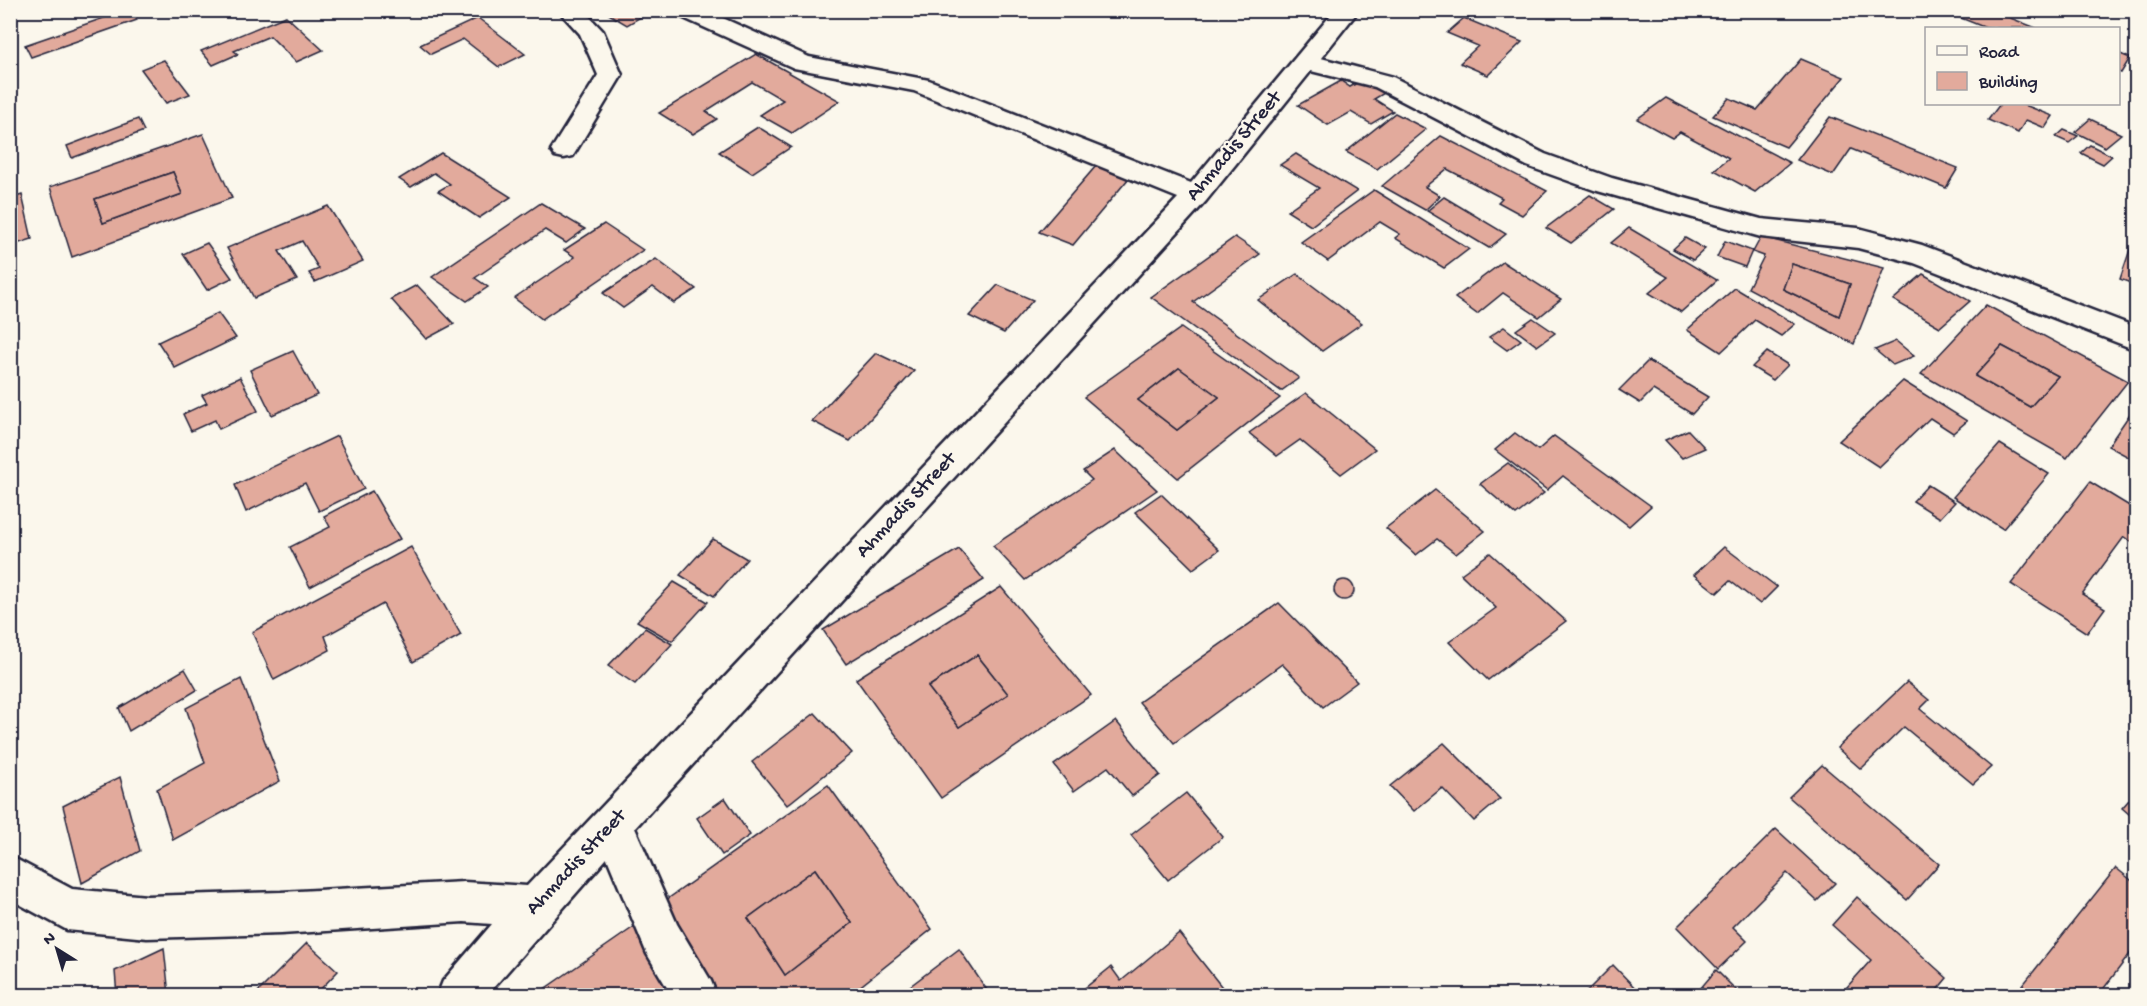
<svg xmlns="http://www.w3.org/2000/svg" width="2147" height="1006" font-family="'Gochi Hand',sans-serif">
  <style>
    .building { fill: #e2aa9c; stroke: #22223b; stroke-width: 1.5; fill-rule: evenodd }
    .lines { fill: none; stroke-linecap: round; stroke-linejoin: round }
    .minor-casing { stroke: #22223b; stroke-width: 5 }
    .minor { fill: #fbf7ec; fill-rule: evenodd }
    .labels { text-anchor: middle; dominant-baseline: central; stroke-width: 4.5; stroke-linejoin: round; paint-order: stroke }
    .street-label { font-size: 21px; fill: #22223b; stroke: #fbf7ec }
  </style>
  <rect width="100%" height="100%" fill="#fbf7ec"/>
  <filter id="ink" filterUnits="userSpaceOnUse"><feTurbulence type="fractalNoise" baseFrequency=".0167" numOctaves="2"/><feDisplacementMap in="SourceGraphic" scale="12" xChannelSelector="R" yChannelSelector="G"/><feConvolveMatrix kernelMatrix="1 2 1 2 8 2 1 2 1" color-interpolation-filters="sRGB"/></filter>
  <g filter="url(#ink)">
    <g class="building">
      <polygon points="127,10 131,10 137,20 31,57 25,45"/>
      <polygon points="612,10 653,10 627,25 607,13"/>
      <polygon points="1941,10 1990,10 2036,28 1986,28"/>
      <polygon points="286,16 323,50 296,62 270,36 234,51 238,54 213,65 201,51"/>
      <polygon points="478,18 525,54 499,67 463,39 431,54 420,45"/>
      <polygon points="1464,18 1522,42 1488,75 1460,63 1478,46 1447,33"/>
      <polygon points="2118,53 2130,58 2121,73 2118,72"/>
      <polygon points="756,54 840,101 792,133 760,115 783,100 752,82 706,111 717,119 693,134 659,113"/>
      <polygon points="1801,59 1844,77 1786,147 1713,116 1729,98 1757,110"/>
      <polygon points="164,60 190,94 166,103 141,69"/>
      <polygon points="1364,79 1386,92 1374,99 1393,111 1371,124 1351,112 1328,125 1298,105 1341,81 1350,87"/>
      <polygon points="1666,98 1790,163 1755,192 1714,170 1729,158 1680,132 1672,138 1637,119"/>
      <polygon points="2000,104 2022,104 2053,116 2045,128 2026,120 2018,133 1988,120"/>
      <polygon points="1395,113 1426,129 1377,169 1346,152"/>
      <polygon points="1830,117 1958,168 1946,188 1851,149 1833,175 1797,160"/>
      <polygon points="138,119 144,131 72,158 67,146"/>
      <polygon points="2090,119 2121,134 2105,147 2075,132"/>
      <polygon points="758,127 791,147 752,173 719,152"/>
      <polygon points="2064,130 2078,136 2069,143 2056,137"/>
      <path d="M 203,134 L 232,198 L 72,257 L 50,187 ZM 173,172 L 182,194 L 103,223 L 95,199 Z"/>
      <polygon points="1441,136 1547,191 1522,215 1498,202 1502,198 1447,169 1425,187 1440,196 1425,210 1382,186"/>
      <polygon points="2090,145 2112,156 2103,164 2081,153"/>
      <polygon points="441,153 511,197 479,218 438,191 450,184 434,173 411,187 399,179"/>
      <polygon points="1296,154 1357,191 1311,226 1287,211 1319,188 1280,165"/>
      <polygon points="1096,166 1129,178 1073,245 1039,232"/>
      <polygon points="173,172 182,194 103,223 95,199"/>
      <polygon points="1374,190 1469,249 1444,268 1395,238 1400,234 1380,222 1328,261 1301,242"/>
      <polygon points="22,195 32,239 10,246 10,199"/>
      <polygon points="1590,195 1614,209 1571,243 1546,228"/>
      <polygon points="1444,197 1506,234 1489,248 1427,211"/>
      <polygon points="541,203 585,229 566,243 545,230 475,278 488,287 467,301 432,277"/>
      <polygon points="328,206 363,261 315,282 309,273 319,269 302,241 279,251 297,280 254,298 227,248"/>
      <polygon points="604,224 643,250 542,319 514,298 575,257 564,250"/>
      <polygon points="1629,228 1717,280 1681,312 1649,293 1668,277 1611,243"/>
      <polygon points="2135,235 2136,236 2136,285 2120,279"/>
      <polygon points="1235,237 1260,254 1193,302 1299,378 1281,391 1151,297"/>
      <path d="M 1761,237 L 1884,268 L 1854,344 L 1748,288 L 1764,256 L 1753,252 ZM 1792,264 L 1850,284 L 1839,316 L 1783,289 Z"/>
      <polygon points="1685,238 1705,249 1693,260 1673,249"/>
      <polygon points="1725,241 1752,251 1745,267 1717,257"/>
      <polygon points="207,243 232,278 207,290 183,254"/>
      <polygon points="656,259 696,289 674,303 653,287 623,308 603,293"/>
      <polygon points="1503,262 1561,299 1539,317 1503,293 1477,314 1455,298"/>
      <polygon points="1792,264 1850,284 1839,316 1783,289"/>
      <polygon points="1297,274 1362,323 1322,351 1258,300"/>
      <polygon points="1923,274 1970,301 1940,327 1893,300"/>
      <polygon points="417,285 454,324 426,339 391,299"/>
      <polygon points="998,285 1033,300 1004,333 969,316"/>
      <polygon points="1735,288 1795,324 1781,336 1755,320 1721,352 1687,330"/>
      <path d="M 1986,305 L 2128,381 L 2067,458 L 1921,374 ZM 2002,346 L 2058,376 L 2030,407 L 1975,376 Z"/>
      <polygon points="218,313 236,338 175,368 158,342"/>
      <polygon points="1533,318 1555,333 1537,346 1516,330"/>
      <polygon points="1504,327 1521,340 1507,350 1489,337"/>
      <path d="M 1181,328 L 1280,398 L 1178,478 L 1084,397 ZM 1179,368 L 1219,397 L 1177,430 L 1138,400 Z"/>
      <polygon points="1896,341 1914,356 1893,365 1875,350"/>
      <polygon points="2002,346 2058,376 2030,407 1975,376"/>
      <polygon points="293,351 317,395 272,415 250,370"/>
      <polygon points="1767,352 1788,365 1773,380 1752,367"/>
      <polygon points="876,353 914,371 850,441 812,421"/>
      <polygon points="1648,361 1708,397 1692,414 1653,390 1640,403 1619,390"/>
      <polygon points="1179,368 1219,397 1177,430 1138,400"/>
      <polygon points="240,377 258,411 219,429 215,420 191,431 183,414 207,403 202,395"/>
      <polygon points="1903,381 1967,421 1953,433 1930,418 1879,467 1839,441"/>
      <polygon points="1306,393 1375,449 1341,474 1300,440 1277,456 1249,433"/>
      <polygon points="2136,405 2136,461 2108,446"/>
      <polygon points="1688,430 1705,448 1682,458 1665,440"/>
      <polygon points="1515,433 1538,450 1554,436 1651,506 1629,526 1563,476 1547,490 1495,450"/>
      <polygon points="337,436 364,489 319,511 305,483 246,512 235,485"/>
      <polygon points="2000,444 2049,474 2003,529 1953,497"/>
      <polygon points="1115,450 1157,490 1025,580 993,546 1092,480 1083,471"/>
      <polygon points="1508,463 1544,493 1516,515 1480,484"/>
      <polygon points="2090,482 2136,510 2136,545 2124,537 2082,594 2105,608 2087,633 2011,584"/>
      <polygon points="1928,485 1955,502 1940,518 1913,501"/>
      <polygon points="1435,490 1485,531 1456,554 1437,539 1416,555 1386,528"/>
      <polygon points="372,491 400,539 310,587 290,547 330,527 324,516"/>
      <polygon points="1161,494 1219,550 1193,569 1135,512"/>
      <polygon points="713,539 747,559 714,596 680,575"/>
      <polygon points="411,547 461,635 413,662 383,604 325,636 330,650 274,680 252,632"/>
      <polygon points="1724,547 1777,587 1760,604 1730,581 1717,593 1694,575"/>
      <polygon points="959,549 984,580 846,664 823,630"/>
      <polygon points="1490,553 1566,621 1488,680 1449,642 1496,608 1461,574"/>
      <circle cx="1344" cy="590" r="10"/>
      <polygon points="674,582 708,602 672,641 637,621"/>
      <path d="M 1001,587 L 1091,695 L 941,798 L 856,679 ZM 977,655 L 1008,694 L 959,727 L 928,687 Z"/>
      <polygon points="1279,603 1357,682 1323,707 1282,664 1174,743 1139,702"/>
      <polygon points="645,628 672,644 635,684 608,666"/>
      <polygon points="977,655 1008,694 959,727 928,687"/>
      <polygon points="185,669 197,690 129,731 119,708"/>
      <polygon points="241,679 280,781 173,840 157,789 205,763 186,708"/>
      <polygon points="1907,682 1929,700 1920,709 1991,767 1973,784 1904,727 1861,769 1837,748"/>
      <polygon points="815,713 852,753 787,805 752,762"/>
      <polygon points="1116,721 1160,775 1132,796 1108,767 1074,791 1054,765"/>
      <polygon points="1444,743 1500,799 1474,821 1442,788 1414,811 1390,786"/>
      <polygon points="1822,765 1939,864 1907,900 1789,797"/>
      <polygon points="120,777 140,851 82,883 63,806"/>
      <path d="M 828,785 L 932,929 L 848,996 L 719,996 L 662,903 ZM 815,869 L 852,923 L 785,975 L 748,918 Z"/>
      <polygon points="2136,792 2136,820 2122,808"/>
      <polygon points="1186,793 1223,837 1168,880 1131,835"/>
      <polygon points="725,798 750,835 722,855 697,818"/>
      <polygon points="1776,829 1835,883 1817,901 1787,873 1733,927 1747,941 1718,969 1677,927"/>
      <polygon points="2116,868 2136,884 2136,946 2098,996 2014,996"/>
      <polygon points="815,869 852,923 785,975 748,918"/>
      <polygon points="1857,897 1947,978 1932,996 1839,996 1871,960 1832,925"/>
      <polygon points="641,922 683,996 542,996 540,992"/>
      <polygon points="1179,933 1229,996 1182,996 1179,992 1175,996 1083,996 1080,992 1111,967 1121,981"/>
      <polygon points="307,943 338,971 314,996 254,996"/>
      <polygon points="164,948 169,995 117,996 115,971"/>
      <polygon points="959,949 991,996 897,996"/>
      <polygon points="1613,965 1643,996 1582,996"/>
      <polygon points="1716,970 1742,996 1694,996"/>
    </g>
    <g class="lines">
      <defs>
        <g id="minor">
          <polygon points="558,10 583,10 603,31 622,75 573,156 564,158 555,156 551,150 598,75 580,34"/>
          <polygon points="674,10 705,10 809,57 929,80 1191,183 1335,10 1359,10 1321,58 1393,77 1545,154 1612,178 1761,219 1858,228 1922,245 2136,327 2136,350 1914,263 1858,248 1761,237 1594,190 1527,166 1375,87 1311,71 1206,201 635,828 677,924 711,981 717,996 672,996 647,954 607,858 486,996 437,996 443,981 492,924 464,922 281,934 147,938 67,930 10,899 10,856 72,889 147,896 281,892 464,882 527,886 1178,198 914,91 794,68 677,15"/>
        </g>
      </defs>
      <use href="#minor" class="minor-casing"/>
      <use href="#minor" class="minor"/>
    </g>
  </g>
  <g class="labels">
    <g class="street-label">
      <text transform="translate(1235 147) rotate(-50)">Ahmadis Street</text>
      <text transform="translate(907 506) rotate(-47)">Ahmadis Street</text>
      <text transform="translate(577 863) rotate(-47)">Ahmadis Street</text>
    </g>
  </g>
  <rect width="2147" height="1006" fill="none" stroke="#fbf7ec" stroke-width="36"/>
  <rect x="18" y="18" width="2111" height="970" fill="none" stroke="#22223b" stroke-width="2" filter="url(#ink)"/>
  <rect x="1925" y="27" width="195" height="78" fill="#fbf7ec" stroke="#a4a2a5" stroke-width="1.5"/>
  <rect x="1937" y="46" width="30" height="9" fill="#fbf7ec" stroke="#a4a2a5" stroke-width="1.5"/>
  <text x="1979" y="57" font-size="18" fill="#22223b">Road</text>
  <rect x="1937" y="72" width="30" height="18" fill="#e2aa9c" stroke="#a4a2a5" stroke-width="1.5"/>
  <text x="1979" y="87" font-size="18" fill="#22223b">Building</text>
  <g transform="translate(57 949) rotate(323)" stroke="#fbf7ec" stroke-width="4.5" paint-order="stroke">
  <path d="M0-4.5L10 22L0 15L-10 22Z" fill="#22223b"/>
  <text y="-9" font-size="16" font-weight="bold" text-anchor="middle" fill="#22223b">N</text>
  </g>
</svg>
